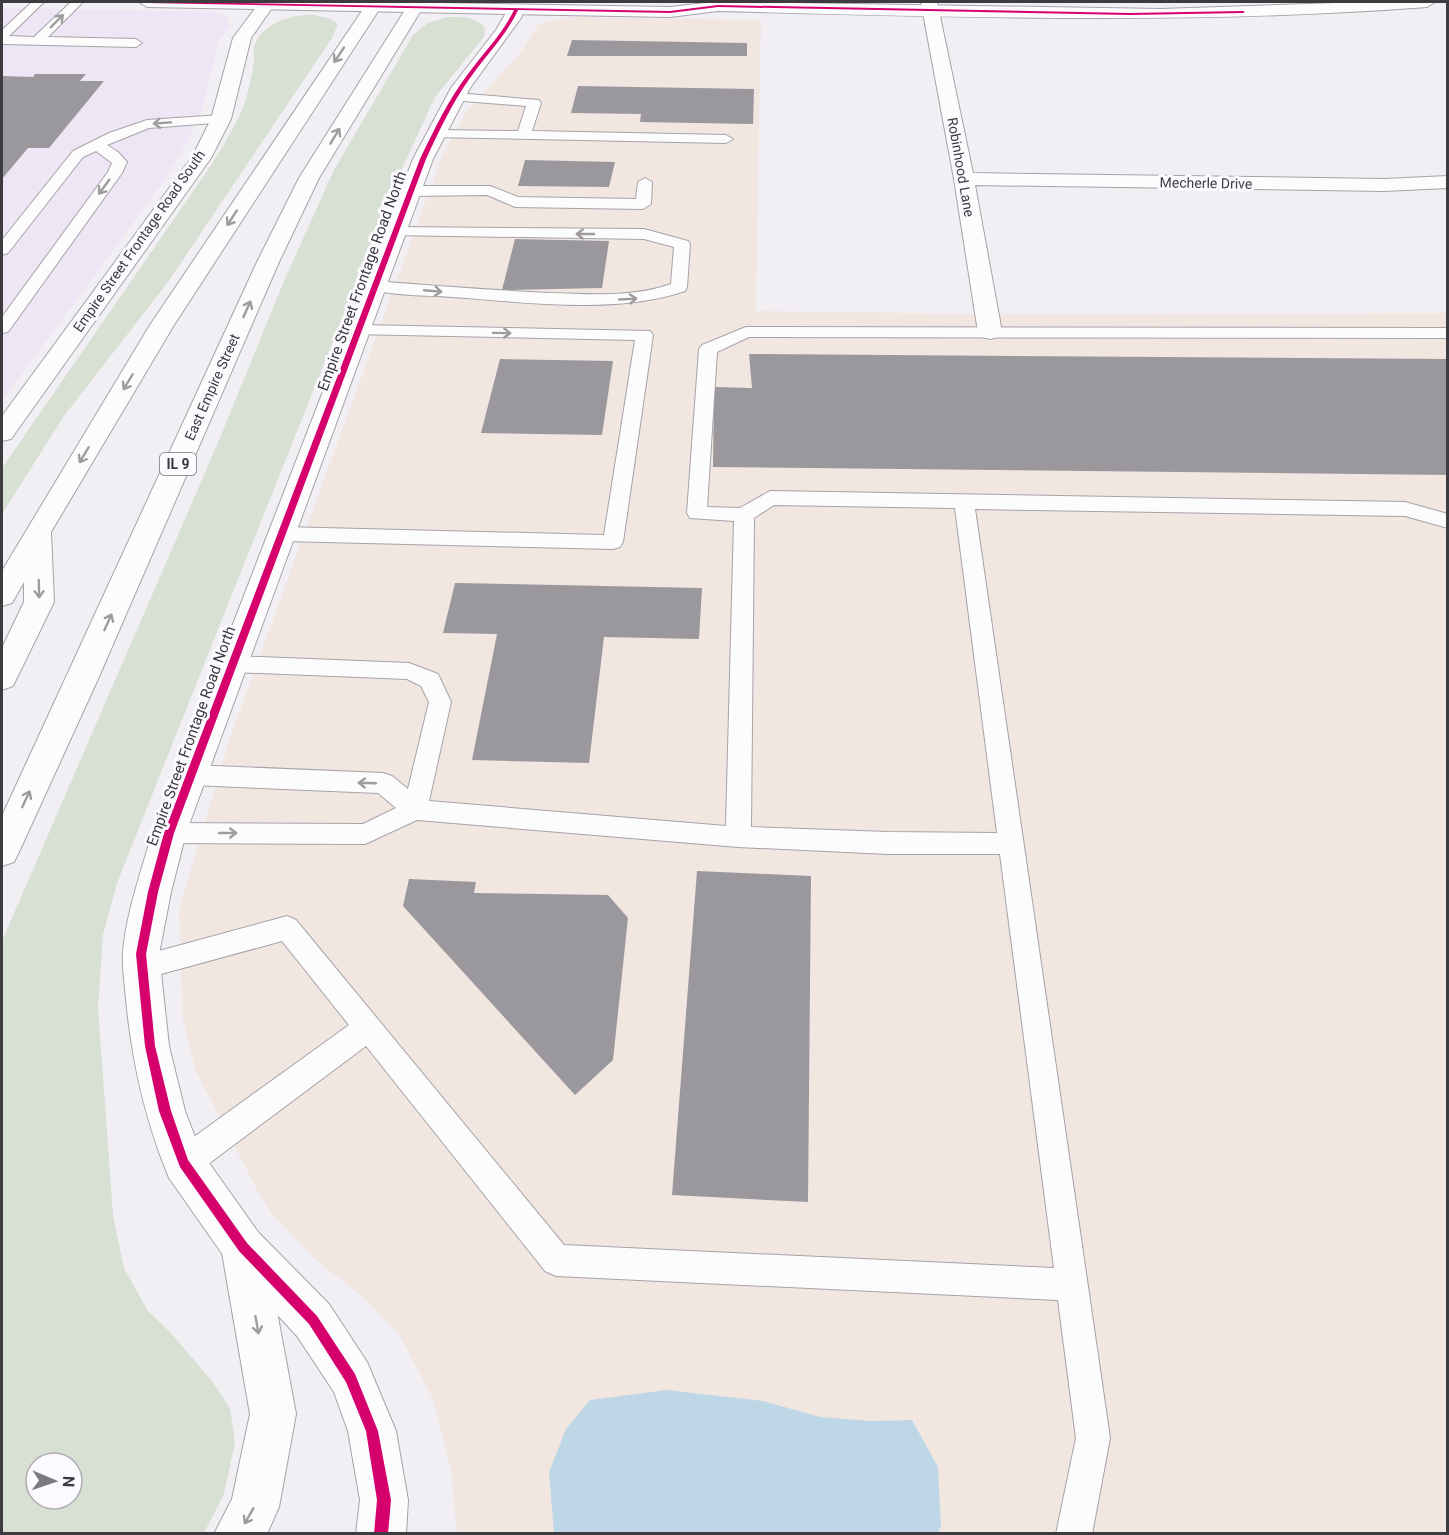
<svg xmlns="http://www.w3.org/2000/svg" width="1449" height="1535" font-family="Roboto,sans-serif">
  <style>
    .commercial { fill: #f2e6e0 }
    .built { fill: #eee6f5 }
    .green { fill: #d7e0d2; fill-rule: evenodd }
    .water { fill: #bed7e7 }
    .building { fill: #9b989d }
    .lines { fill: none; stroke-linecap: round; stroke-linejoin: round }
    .lane-casing { stroke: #a5a3a8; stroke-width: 2 }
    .street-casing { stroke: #a5a3a8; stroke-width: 2 }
    .secondary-casing { stroke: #a5a3a8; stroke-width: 2 }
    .primary-casing { stroke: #a5a3a8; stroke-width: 2 }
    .lane { fill: #fdfcfd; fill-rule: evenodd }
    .street { fill: #fdfcfd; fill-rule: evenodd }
    .secondary { fill: #fdfcfd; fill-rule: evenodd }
    .primary { fill: #fdfcfd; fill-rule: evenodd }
    .cycleway-casing { stroke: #fcf9ff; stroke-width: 4 }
    .cycleway { fill: #d6006c; fill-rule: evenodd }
    .oneway { stroke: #9e9c9e }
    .labels { text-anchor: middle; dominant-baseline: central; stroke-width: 6; stroke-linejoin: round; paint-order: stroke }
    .far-street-label { font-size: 14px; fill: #3e3b40; stroke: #fcf9ff }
    .shield { fill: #fcf9ff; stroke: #777479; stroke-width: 1.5 }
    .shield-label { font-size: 14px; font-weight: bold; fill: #3e3b40 }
    .street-label { font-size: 15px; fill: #3e3b40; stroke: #fcf9ff }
  </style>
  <rect width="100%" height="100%" fill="#f1eef4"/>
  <polygon class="commercial" points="575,17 761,20 756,311 983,314 1447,313 1447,1533 457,1533 451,1470 433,1399 400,1336 364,1298 315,1259 272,1214 257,1190 195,1069 183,1019 179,909 231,735 441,159 466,112 521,52 538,25 561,18"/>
  <polygon class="built" points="2,8 212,12 226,16 230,26 218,41 203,107 189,138 164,181 2,401"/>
  <g class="green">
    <path d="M 313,15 L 328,18 L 338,24 L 332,38 L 168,282 L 64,416 L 2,514 L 2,468 L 212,164 C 224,144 237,124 245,102 C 249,89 252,74 254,60 C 254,56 253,50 254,46 C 262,23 292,14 313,15 Z"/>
    <path d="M 447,17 C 461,17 478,16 485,29 L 484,37 L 435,97 L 400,173 L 117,883 L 103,935 L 98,1007 L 113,1215 L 124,1268 L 148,1311 L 171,1333 L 212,1381 L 230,1408 L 235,1442 L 224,1494 L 204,1533 L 2,1533 L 2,941 L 217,445 L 284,281 L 334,170 L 413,35 L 428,23 ZM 36,1463 L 72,1463 L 72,1499 L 36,1499 Z"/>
  </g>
  <polygon class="water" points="666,1390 763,1401 820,1417 870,1421 912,1420 938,1467 941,1525 938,1533 554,1533 549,1472 566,1429 590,1400"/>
  <g class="building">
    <polygon points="572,40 747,43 747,56 567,56"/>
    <polygon points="35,74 86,74 80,81 104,81 49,148 28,148 2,179 2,76 33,77"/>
    <polygon points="578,86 754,89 753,124 640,122 641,114 571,113"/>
    <polygon points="525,160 615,162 609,187 518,186"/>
    <polygon points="515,239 609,241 602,288 502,290"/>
    <polygon points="749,354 1448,359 1448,475 713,467 714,387 752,388"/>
    <polygon points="500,359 613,361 602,435 481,433"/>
    <polygon points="455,583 702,588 699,639 604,637 589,763 472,760 497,634 443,633"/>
    <polygon points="697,871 811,876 808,1202 672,1195"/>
    <polygon points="409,879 476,882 474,893 608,895 628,918 613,1060 575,1095 403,906"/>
  </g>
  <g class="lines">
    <defs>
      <g id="lane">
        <polygon points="32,2 44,2 9,36 34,37 71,2 83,2 48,37 136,39 142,43 136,47 2,44 2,30"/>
        <polygon points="456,93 539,100 541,103 532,131 726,135 733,139 726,143 430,137 428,134 435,130 518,131 526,106 451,100 449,97"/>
        <polygon points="221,115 228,119 226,122 149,128 107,145 118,152 127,162 122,173 8,332 2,333 2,317 108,172 112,163 96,151 83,157 8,253 2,255 2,240 73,151 109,133 147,120"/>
        <polygon points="645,178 652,182 651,204 643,209 515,207 487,195 411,196 403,191 411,186 490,186 518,197 636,199 638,182"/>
        <path d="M 395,227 L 644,229 L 688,241 L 690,244 L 687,287 L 685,291 C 615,315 525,302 452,297 C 425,295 395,296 369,289 L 367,286 L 375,281 C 433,286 491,290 549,293 C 590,294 631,298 671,284 L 674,247 L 644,239 L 389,235 L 387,232 Z"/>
        <polygon points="359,325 650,331 653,335 623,542 620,547 613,549 283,541 276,539 273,534 276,529 283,527 604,535 635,340 353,334 350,330 353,326"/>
        <path d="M 746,327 L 1448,328 L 1448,338 L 749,337 L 717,352 L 707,507 L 740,508 L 770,491 L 1405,502 L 1448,514 L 1448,528 L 1405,516 L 975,509 L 1110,1438 L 1092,1534 L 1056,1534 L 1076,1438 L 1058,1300 L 556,1276 L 545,1271 L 366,1046 L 195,1174 L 184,1178 L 173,1174 L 169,1163 L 173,1152 L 349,1025 L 282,941 L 143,979 L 133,976 L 129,967 L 133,958 L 287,916 L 296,920 L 564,1245 L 1054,1268 L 1000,854 L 888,854 L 738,847 L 417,820 L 365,844 L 169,843 L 160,840 L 156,833 L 160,826 L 169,823 L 363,824 L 396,808 L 378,793 L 191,785 L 182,782 L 179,775 L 182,768 L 191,765 L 383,773 L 392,776 L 408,789 L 429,702 L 421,686 L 407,679 L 233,672 L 225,670 L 222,664 L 225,658 L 233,656 L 409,663 L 438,674 L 451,702 L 429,801 L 726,826 L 734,521 L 690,518 L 687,513 L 699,349 L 702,345 ZM 774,505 L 955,508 L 997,833 L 888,832 L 751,827 L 754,518 Z"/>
      </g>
      <g id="street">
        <polygon points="260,2 272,2 274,5 251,38 231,119 211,158 11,439 2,441 2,416 192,157 211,119 233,38"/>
        <polygon points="921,2 937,2 973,173 1384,179 1448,176 1448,188 1384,191 975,185 1002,332 998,337 990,339 982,337 978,332 954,179"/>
        <path d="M 516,5 L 524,10 L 521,18 L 470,88 L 433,159 L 186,833 L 171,892 L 159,954 L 169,1046 L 185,1111 L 200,1150 L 258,1232 L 329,1304 L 367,1362 L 396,1431 L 408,1500 L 406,1534 L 356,1534 L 360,1500 L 348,1431 L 334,1392 L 297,1336 L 228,1262 L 169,1178 C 145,1120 132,1062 126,1000 C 125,985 122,968 123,954 C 125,917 142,869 152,833 L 413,159 L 451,88 L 496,30 L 510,6 Z"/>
      </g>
      <g id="secondary">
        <path d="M 139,2 L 383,2 L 670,7 L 714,2 L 739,2 L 1161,9 L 1367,2 L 1435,2 L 1427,7 C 1191,25 955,17 718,11 L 670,17 L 147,7 Z"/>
        <polygon points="243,1225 258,1232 265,1247 296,1414 279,1507 267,1534 214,1534 232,1499 250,1414 221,1247 228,1232"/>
      </g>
      <g id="primary">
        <polygon points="368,2 384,2 174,325 51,532 54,602 13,686 2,690 2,648 24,602 24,582 12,603 2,606 2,571 150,325"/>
        <polygon points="410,2 426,2 319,178 279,262 98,679 19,852 14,862 2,866 2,816 257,262 299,178"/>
      </g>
    </defs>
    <use href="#lane" class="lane-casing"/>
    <use href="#street" class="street-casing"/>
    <use href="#secondary" class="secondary-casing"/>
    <use href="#primary" class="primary-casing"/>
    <use href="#lane" class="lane"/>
    <use href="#street" class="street"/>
    <use href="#secondary" class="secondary"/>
    <use href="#primary" class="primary"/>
    <defs>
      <path id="cycleway" d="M 145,2 L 192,2 L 670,11 L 718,5 L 1130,13 L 1243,11 L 1245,12 L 1243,13 L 1130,15 L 718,7 L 670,13 L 518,10 C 506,36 486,55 470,78 C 452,103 439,131 426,159 L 174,833 L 158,892 L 146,954 L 155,1046 L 171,1111 L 188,1160 L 247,1243 L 317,1316 L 355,1374 L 378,1431 L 391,1500 L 388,1534 L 374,1534 L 377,1500 L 366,1431 L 346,1382 L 309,1324 L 239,1251 L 180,1167 L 159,1111 L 145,1046 L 136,954 L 148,892 L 164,833 L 420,159 C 434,130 448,100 468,74 C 483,53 502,35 514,10 L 147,3 Z"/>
    </defs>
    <use href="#cycleway" class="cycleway-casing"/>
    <use href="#cycleway" class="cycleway"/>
  </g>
  <defs><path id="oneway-shaft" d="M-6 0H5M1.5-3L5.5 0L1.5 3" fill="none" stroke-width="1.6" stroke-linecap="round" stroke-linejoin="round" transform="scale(1.5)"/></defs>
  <g class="oneway">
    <use href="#oneway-shaft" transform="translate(57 21) rotate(-45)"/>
    <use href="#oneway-shaft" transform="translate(339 55) rotate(124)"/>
    <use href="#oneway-shaft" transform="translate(162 123) rotate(176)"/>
    <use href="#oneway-shaft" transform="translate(335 136) rotate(-59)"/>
    <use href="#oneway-shaft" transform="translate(104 187) rotate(126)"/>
    <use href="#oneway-shaft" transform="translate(232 218) rotate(123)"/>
    <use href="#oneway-shaft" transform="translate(585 234) rotate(-180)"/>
    <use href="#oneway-shaft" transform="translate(433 291) rotate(5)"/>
    <use href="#oneway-shaft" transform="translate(628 299) rotate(-3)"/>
    <use href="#oneway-shaft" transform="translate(247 309) rotate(-66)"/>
    <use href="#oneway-shaft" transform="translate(502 333) rotate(1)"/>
    <use href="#oneway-shaft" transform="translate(128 382) rotate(121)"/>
    <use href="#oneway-shaft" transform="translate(84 455) rotate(121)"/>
    <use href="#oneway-shaft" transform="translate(39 589) rotate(89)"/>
    <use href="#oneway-shaft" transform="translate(108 622) rotate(-66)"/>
    <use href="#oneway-shaft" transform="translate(367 783) rotate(-178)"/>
    <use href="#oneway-shaft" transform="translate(26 799) rotate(-65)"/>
    <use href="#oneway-shaft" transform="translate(228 833)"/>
    <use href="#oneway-shaft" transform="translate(257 1325) rotate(80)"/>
    <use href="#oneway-shaft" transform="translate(249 1516) rotate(120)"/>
  </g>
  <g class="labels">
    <g class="far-street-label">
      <text transform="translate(961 167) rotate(80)">Robinhood Lane</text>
      <text transform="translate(1206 183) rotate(1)">Mecherle Drive</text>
      <text transform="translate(139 241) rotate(-55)">Empire Street Frontage Road South</text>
      <text transform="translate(212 387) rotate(-66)">East Empire Street</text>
    </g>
    <rect class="shield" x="160" y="453" width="36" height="22" rx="4.5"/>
    <g class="shield-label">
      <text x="178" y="464">IL 9</text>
    </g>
    <g class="street-label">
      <text transform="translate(362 281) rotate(-70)">Empire Street Frontage Road North</text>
      <text transform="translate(191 736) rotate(-70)">Empire Street Frontage Road North</text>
    </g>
  </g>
  <rect width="1449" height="1535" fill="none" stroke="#3e3b40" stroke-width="6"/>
  <g transform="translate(54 1481) rotate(92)"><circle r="28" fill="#fcf9ff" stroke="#b0adb3" stroke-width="1.5"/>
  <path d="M0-4.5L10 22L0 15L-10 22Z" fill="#7d7a7f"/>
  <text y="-9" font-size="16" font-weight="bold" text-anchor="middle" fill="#3e3b40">N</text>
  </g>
</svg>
